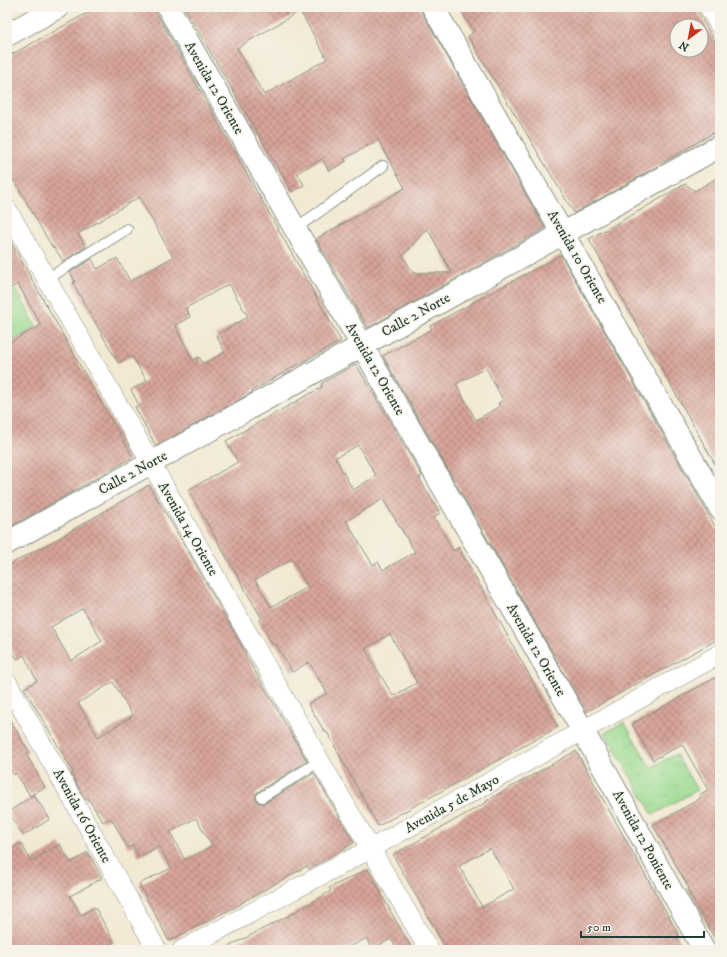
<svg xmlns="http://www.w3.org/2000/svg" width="727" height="957" font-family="'IM FELL DW Pica',serif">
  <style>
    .grass { fill: #9bdb91; stroke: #5d8c62 }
    .park { fill: url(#park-tufts); stroke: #5d8c62 }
    .building { fill: url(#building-cross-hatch); fill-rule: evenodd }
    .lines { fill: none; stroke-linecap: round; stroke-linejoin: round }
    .lane-casing { stroke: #889384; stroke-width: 12 }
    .street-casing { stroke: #889384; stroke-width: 20 }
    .secondary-casing { stroke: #889384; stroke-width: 24 }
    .lane { stroke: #fff; stroke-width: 10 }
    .street { stroke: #fff; stroke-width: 19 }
    .secondary { stroke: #fff; stroke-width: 22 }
    .labels { text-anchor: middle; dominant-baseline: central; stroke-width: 3; stroke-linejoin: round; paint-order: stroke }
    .street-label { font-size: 14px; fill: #1f3d34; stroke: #f7f3e8 }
  </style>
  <defs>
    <pattern id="park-tufts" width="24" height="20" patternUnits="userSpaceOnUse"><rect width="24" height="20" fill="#9bdb91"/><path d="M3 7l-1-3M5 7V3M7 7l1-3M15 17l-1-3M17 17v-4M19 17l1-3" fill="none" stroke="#85bd7e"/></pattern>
    <pattern id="building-cross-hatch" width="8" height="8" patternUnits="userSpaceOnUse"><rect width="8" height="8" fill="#d8a49b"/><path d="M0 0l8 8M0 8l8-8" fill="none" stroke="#af877f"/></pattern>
  </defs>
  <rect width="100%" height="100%" fill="#f7f3e8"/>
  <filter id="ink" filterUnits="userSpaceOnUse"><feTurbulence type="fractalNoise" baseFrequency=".025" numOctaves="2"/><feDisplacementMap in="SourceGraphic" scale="8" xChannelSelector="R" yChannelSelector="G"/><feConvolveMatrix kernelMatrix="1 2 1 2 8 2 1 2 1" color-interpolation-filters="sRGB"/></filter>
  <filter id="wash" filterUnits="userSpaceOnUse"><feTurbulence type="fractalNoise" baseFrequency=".012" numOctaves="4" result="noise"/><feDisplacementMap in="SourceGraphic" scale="16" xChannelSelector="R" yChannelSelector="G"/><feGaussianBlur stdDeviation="0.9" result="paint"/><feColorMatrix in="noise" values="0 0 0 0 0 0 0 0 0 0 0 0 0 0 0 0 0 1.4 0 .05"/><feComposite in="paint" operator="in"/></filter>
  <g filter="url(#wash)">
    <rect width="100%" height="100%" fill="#f2e9d3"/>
    <polygon class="grass" points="16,289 37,327 7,344 7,294"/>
    <polygon class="park" points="624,722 651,768 676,754 697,790 653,815 605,733"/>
    <g id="blocks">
      <g class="building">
        <path d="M 98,7 L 153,7 L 341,341 L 288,370 L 252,391 L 253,392 L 156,446 L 135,407 L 139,405 L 131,390 L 147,381 L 132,356 L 118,363 L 73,283 L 75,281 L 70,272 L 92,259 L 97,269 L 117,258 L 130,281 L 173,257 L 139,197 L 78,234 L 86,247 L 63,261 L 54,247 L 53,248 L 41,228 L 14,180 L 11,181 L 7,174 L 7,57 ZM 229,284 L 248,317 L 216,335 L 225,352 L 203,364 L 199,357 L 193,360 L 178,332 L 179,332 L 175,325 L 190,317 L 186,308 Z"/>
        <path d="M 184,7 L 419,7 L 545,228 L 368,328 L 316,239 L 405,188 L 378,140 L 344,159 L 346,161 L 329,171 L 322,159 L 297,173 L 304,185 L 292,192 ZM 300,11 L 327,59 L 264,95 L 237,48 ZM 427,228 L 452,273 L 413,273 L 403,256 Z"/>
        <path d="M 459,7 L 695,7 L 720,50 L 720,129 L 637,178 L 574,213 L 468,36 L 474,32 ZM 677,26 L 701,26 L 701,50 L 677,50 Z"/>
        <polygon points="720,176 720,473 589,239 639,211 685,184 695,191"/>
        <polygon points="7,235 81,367 133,457 7,529 7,493 12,490 7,481 7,344 41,325 18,284 7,290"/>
        <path d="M 561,255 L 720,535 L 720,638 L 586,712 L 383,356 L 432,329 L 430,326 ZM 486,368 L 503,400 L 498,403 L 500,406 L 476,420 L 456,384 Z"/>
        <path d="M 356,364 L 422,476 L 419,478 L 440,513 L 434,517 L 453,551 L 459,548 L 558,727 L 378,826 L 327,732 L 325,732 L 308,704 L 327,693 L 309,662 L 292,672 L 276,644 L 273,645 L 259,621 L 262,619 L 188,490 L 238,462 L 226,441 L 322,387 L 321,384 ZM 358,445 L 376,476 L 353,490 L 335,458 ZM 383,499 L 415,552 L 383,570 L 378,562 L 373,565 L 346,521 ZM 292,559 L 308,587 L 271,607 L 255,580 ZM 390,634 L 417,683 L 393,696 L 365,649 Z"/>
        <path d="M 149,485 L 191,556 L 236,636 L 246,653 L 245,654 L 307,761 L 259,791 L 256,794 L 256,800 L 259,803 L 265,803 L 314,773 L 354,843 L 309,869 L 307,866 L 241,903 L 241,904 L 169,941 L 139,884 L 171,868 L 159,846 L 139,857 L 133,845 L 128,848 L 111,818 L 103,822 L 88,798 L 85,799 L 71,774 L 74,773 L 24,688 L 37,681 L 24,655 L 17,659 L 7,642 L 7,566 L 59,538 ZM 83,608 L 102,641 L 71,661 L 51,627 ZM 113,682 L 133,716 L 98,737 L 78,703 ZM 196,818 L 212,846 L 185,860 L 170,832 Z"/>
        <polygon points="720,675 720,948 687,889 689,888 653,825 701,798 699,795 708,790 682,744 653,760 632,724"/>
        <polygon points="7,715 29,752 26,754 45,787 30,796 16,773 14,775 7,763"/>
        <path d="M 576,751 L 679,935 L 676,937 L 684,950 L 447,950 L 393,855 L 487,802 L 486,801 ZM 490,848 L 514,889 L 482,907 L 459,866 Z"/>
        <polygon points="34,795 50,819 23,836 8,812"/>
        <polygon points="21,843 31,861 60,844 71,863 88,852 102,878 70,896 81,915 95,907 114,942 101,950 7,950 7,852"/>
        <polygon points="368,869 392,914 413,950 398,950 391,939 371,949 367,938 343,950 222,950 288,916 331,891 329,888"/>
      </g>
    </g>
  </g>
  <g filter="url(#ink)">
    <use href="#blocks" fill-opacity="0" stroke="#889384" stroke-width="1"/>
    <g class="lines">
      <defs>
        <g id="lane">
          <polyline points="295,228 312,217 383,166"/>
          <polyline points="47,279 127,229"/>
          <polyline points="262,797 320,761"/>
        </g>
        <g id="street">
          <polyline points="709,7 720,26"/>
          <polyline points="7,209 320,761 429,950"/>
          <polyline points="7,682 157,950"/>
          <polyline points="182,950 370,849 720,654"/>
        </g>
        <g id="secondary">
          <polyline points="168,7 583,731 704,950"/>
          <polyline points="433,7 720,508"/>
          <polyline points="7,35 58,7"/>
          <polyline points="7,543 720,146"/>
        </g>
      </defs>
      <use href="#lane" class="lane-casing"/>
      <use href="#street" class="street-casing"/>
      <use href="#secondary" class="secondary-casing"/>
      <use href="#lane" class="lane"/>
      <use href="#street" class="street"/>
      <use href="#secondary" class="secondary"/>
    </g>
  </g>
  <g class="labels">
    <g class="street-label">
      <text transform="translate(214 88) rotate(60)">Avenida 12 Oriente</text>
      <text transform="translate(577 257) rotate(60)">Avenida 10 Oriente</text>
      <text transform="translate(416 315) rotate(-29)">Calle 2 Norte</text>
      <text transform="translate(375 369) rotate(60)">Avenida 12 Oriente</text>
      <text transform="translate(133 473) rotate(-29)">Calle 2 Norte</text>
      <text transform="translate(188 529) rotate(60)">Avenida 14 Oriente</text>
      <text transform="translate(536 650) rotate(60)">Avenida 12 Oriente</text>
      <text transform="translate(452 804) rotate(-29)">Avenida 5 de Mayo</text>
      <text transform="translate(82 816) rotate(61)">Avenida 16 Oriente</text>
      <text transform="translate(643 840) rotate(61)">Avenida 12 Poniente</text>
    </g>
  </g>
  <rect width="727" height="957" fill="none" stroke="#f7f3e8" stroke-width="24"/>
  <g transform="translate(689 38) rotate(212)"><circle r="19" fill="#f7f3e8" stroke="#a1aaa0"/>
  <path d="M0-3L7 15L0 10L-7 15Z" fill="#c8321e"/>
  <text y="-6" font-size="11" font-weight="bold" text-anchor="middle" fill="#1f3d34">N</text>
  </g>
  <path d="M581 931v6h123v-6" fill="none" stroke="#1f3d34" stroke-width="2"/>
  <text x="587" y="931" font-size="12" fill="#1f3d34" stroke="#f7f3e8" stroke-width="3" paint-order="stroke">50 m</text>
</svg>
